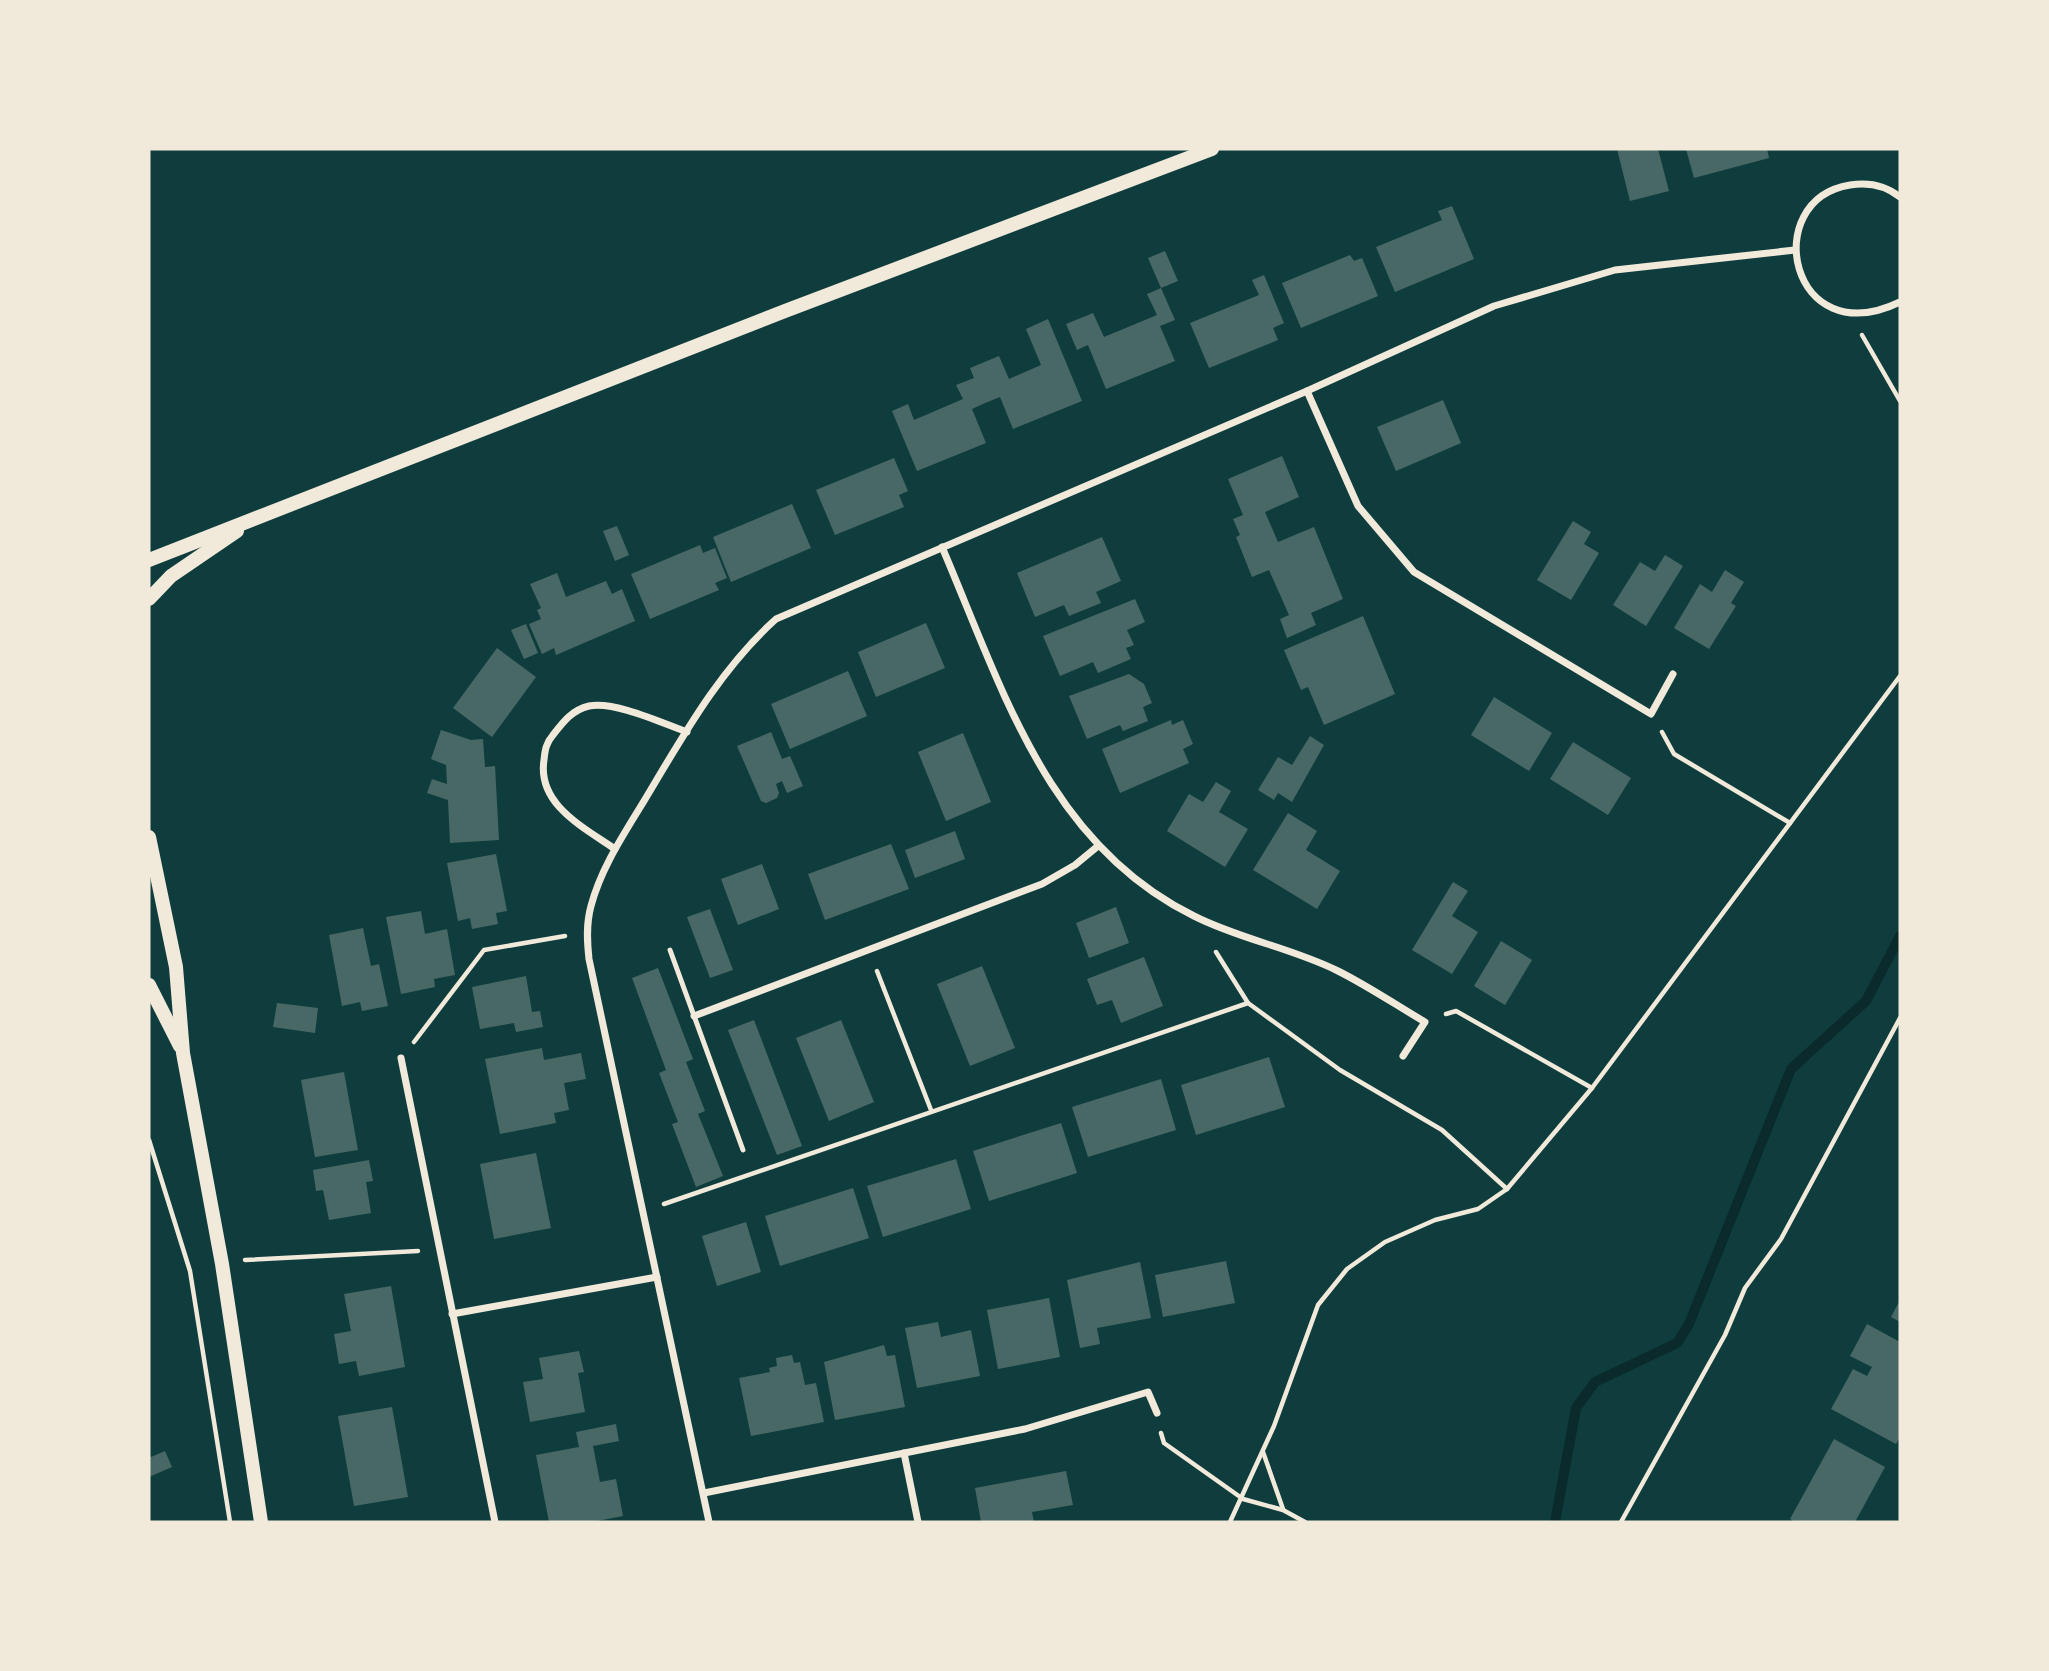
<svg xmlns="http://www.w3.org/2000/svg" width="2049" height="1671" font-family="Jost,sans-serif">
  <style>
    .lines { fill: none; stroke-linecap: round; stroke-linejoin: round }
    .stream { stroke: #0a2a2b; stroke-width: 10 }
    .building { fill: #486865 }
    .path { stroke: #f1e9da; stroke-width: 4.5 }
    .service { stroke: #f1e9da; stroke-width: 5 }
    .minor { stroke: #f1e9da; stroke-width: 7 }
    .secondary { stroke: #f1e9da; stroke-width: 14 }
  </style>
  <rect width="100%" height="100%" fill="#0f3d3e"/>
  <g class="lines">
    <polyline class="stream" points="1555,1522 1576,1408 1595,1382 1677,1343 1689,1324 1791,1069 1866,1001 1900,936"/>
  </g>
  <g class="building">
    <polygon points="1617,149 1658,149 1669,191 1630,201"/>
    <polygon points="1686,149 1767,149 1769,158 1694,178"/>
    <polygon points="1452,206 1474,259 1395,292 1376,247 1442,220 1438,211"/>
    <polygon points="1165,251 1178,281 1161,288 1148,258"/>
    <polygon points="1350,255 1354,261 1362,258 1378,296 1301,328 1282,283"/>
    <polygon points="1264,275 1284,323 1273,328 1278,340 1209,368 1190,323 1259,295 1252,280"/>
    <polygon points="1161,288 1175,320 1160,326 1175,361 1106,389 1088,345 1077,350 1066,324 1093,313 1104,337 1157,315 1147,294"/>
    <polygon points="1048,319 1082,401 1013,429 1000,397 985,403 972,409 986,443 917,471 892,411 908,404 914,420 963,399 956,385 974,378 970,368 999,356 1009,379 1041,365 1026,329"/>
    <polygon points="1443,400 1461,443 1396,471 1377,427"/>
    <polygon points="1282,456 1299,497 1265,512 1278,542 1314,527 1343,599 1311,613 1316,625 1287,638 1280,619 1289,615 1269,570 1252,577 1236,537 1240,535 1233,519 1243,515 1228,479"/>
    <polygon points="894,458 908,491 899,495 904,507 835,535 816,490"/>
    <polygon points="792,504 811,548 731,582 713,537"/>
    <polygon points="1573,521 1591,532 1584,544 1599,553 1571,600 1537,580"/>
    <polygon points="617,526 629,555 615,561 603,531"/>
    <polygon points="1102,537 1121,581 1096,592 1101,603 1069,616 1064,605 1035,617 1017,573"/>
    <polygon points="700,545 703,553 715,548 727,578 715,583 719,590 650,619 631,574"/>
    <polygon points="1665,555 1683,566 1646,626 1613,605 1640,562 1655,571"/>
    <polygon points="1725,570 1744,582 1731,603 1736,606 1709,649 1674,628 1700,584 1712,592"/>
    <polygon points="557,573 566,597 606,581 612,594 622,589 635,621 556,655 554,648 542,654 529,624 541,619 537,610 541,608 530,584"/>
    <polygon points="1135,599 1145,622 1127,630 1134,645 1126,648 1131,659 1098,673 1093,662 1060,676 1043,636"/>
    <polygon points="1363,616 1395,694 1324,725 1308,687 1301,690 1284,650"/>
    <polygon points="926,623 945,668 876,697 858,652"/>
    <polygon points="526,624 538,653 524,659 511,630"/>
    <polygon points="497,648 536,677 492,737 453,708"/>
    <polygon points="848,671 867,716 790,749 771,704"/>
    <polygon points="1129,674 1144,684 1152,703 1143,707 1148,721 1123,731 1120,725 1087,739 1069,696"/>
    <polygon points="1494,697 1552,733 1529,771 1471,735"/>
    <polygon points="1171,720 1172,725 1183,720 1193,744 1183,749 1189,763 1120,793 1102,749"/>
    <polygon points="441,730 471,740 483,739 485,767 495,766 499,840 450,843 448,800 427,793 432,779 447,784 446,765 431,759"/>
    <polygon points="771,732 782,759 790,756 803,786 787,793 782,781 776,784 779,793 777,798 766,803 761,801 737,746"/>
    <polygon points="963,733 991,802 946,821 918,752"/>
    <polygon points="1310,736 1324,745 1292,802 1278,793 1274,800 1258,790 1278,757 1292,765"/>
    <polygon points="1573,742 1631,778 1608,815 1550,779"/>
    <polygon points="1216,782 1231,791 1219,812 1248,829 1225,867 1167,831 1189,794 1203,802"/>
    <polygon points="1288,813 1317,831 1306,850 1340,871 1317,909 1253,870"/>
    <polygon points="955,831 965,859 915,878 905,850"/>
    <polygon points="891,844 909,889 825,920 808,874"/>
    <polygon points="496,854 507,911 496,913 498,924 472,929 470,918 458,921 447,863"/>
    <polygon points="762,864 779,909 738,925 721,879"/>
    <polygon points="1453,882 1468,891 1452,916 1478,932 1452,974 1412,950"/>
    <polygon points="1116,907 1129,943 1089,958 1076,923"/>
    <polygon points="710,909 733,970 710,978 687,917"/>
    <polygon points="421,911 425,934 447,929 455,975 434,979 435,987 401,994 386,917"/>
    <polygon points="363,928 371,966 379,964 388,1006 362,1011 360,1002 342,1006 329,935"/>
    <polygon points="1501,941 1532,960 1505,1005 1474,986"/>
    <polygon points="1144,957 1163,1006 1121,1023 1112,1000 1097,1005 1087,979"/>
    <polygon points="982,966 1015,1048 970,1066 937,984"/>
    <polygon points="658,968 693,1059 686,1062 705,1111 698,1114 723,1176 696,1187 672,1124 678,1122 659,1073 666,1070 632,978"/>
    <polygon points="526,976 532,1012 540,1011 543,1027 516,1032 514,1023 480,1029 472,987"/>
    <polygon points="277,1003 318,1008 315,1033 273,1027"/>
    <polygon points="754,1020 802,1146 777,1155 728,1030"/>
    <polygon points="841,1020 874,1102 829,1121 796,1038"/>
    <polygon points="542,1048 544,1060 581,1053 586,1079 564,1083 569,1110 554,1113 556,1123 500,1134 485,1059"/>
    <polygon points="1269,1057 1285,1107 1196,1135 1181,1085"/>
    <polygon points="344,1072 358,1150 315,1157 301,1080"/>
    <polygon points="1161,1079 1176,1130 1088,1157 1072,1107"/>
    <polygon points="1061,1123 1077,1173 989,1201 973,1151"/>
    <polygon points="536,1153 551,1228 494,1239 480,1164"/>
    <polygon points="956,1159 971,1209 883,1237 867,1186"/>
    <polygon points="369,1160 373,1181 366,1182 371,1213 329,1220 323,1190 316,1191 313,1170"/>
    <polygon points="853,1188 869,1238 780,1266 765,1216"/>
    <polygon points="746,1222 761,1272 717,1286 702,1236"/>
    <polygon points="1226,1261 1235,1303 1163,1317 1155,1275"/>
    <polygon points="1140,1262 1151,1318 1097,1328 1100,1344 1080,1348 1067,1280"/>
    <polygon points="391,1286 405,1367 359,1376 356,1361 339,1364 334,1334 351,1331 344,1294"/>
    <polygon points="1049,1298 1060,1357 998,1369 987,1310"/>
    <polygon points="1900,1300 1900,1322 1891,1317"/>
    <polygon points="938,1322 941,1337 971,1330 980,1376 917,1388 905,1328"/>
    <polygon points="1867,1324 1900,1342 1900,1437 1896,1444 1831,1409 1853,1369 1867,1376 1872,1367 1850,1356"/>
    <polygon points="884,1345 887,1356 895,1355 905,1407 835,1420 824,1362"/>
    <polygon points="579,1351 584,1372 578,1373 585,1412 530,1422 523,1382 543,1379 539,1358"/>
    <polygon points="792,1355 794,1363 800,1362 805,1385 816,1383 824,1422 751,1436 739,1378 770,1372 769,1368 777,1366 776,1358"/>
    <polygon points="392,1407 408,1497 354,1506 338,1416"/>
    <polygon points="616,1424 619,1441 593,1446 600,1482 616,1479 623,1516 592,1522 549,1522 536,1455 579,1447 576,1432"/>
    <polygon points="1834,1439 1885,1467 1855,1522 1795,1522 1790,1519"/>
    <polygon points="165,1451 172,1467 149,1477 149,1452 151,1457"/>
    <polygon points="1066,1471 1073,1505 1032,1512 1034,1522 981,1522 975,1488"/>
  </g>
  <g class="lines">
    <g class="path">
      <polyline points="1862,335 1900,401"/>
      <polyline points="1662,732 1674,754 1790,823"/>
      <polyline points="1216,952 1248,1003 1340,1070 1442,1130 1507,1189"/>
      <polyline points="877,971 931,1110"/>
      <polyline points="1446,1014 1456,1011 1592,1088"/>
      <polyline points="414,1042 484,950 565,936"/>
      <polyline points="149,1140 190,1271 230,1522"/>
      <polyline points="664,1204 1248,1003"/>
      <polyline points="245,1260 418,1251"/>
      <polyline points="1161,1433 1164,1443 1243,1499 1283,1510 1305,1522"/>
      <polyline points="1263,1452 1283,1509"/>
      <polyline points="1230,1522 1274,1426 1318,1305 1347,1269 1385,1242 1435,1220 1478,1209 1507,1189 1592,1088 1900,676"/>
      <polyline points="1621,1522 1725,1335 1745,1288 1781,1239 1900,1018"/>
    </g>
    <polyline class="service" points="670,950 743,1150"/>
    <g class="minor">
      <path d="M 1900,197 C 1885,185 1868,182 1850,185 C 1758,200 1790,355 1900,302"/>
      <polyline points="1307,391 1358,506 1414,572 1651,714 1673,674"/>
      <path d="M 942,547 C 1002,687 1047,844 1194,916 C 1239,939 1292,948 1338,971 C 1368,986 1396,1005 1425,1022 L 1403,1056"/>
      <path d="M 615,849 C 583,827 537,804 544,760 C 545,750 546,743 553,735 C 563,722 572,710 589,706 C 615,701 662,723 687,732"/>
      <polyline points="694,1016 1042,884 1075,865 1098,846"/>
      <polyline points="401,1058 495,1522"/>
      <polyline points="452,1314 657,1277"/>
      <polyline points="904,1453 918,1522"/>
      <polyline points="704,1493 1025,1429 1148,1392 1157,1413"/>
      <path d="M 709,1522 L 589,959 C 587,941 586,924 591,906 C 601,868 624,834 644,801 C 683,736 720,669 776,619 L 1307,391 L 1494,306 L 1615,270 L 1795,250"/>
    </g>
    <g class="secondary">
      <polyline points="149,560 785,311 1212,149"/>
      <polyline points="149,599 171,576 237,531"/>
      <polyline points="149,837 176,967 183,1053 222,1264 261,1522"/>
      <polyline points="149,985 180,1046"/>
    </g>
  </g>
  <rect width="2049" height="1671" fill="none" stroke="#f1e9da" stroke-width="301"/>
</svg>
